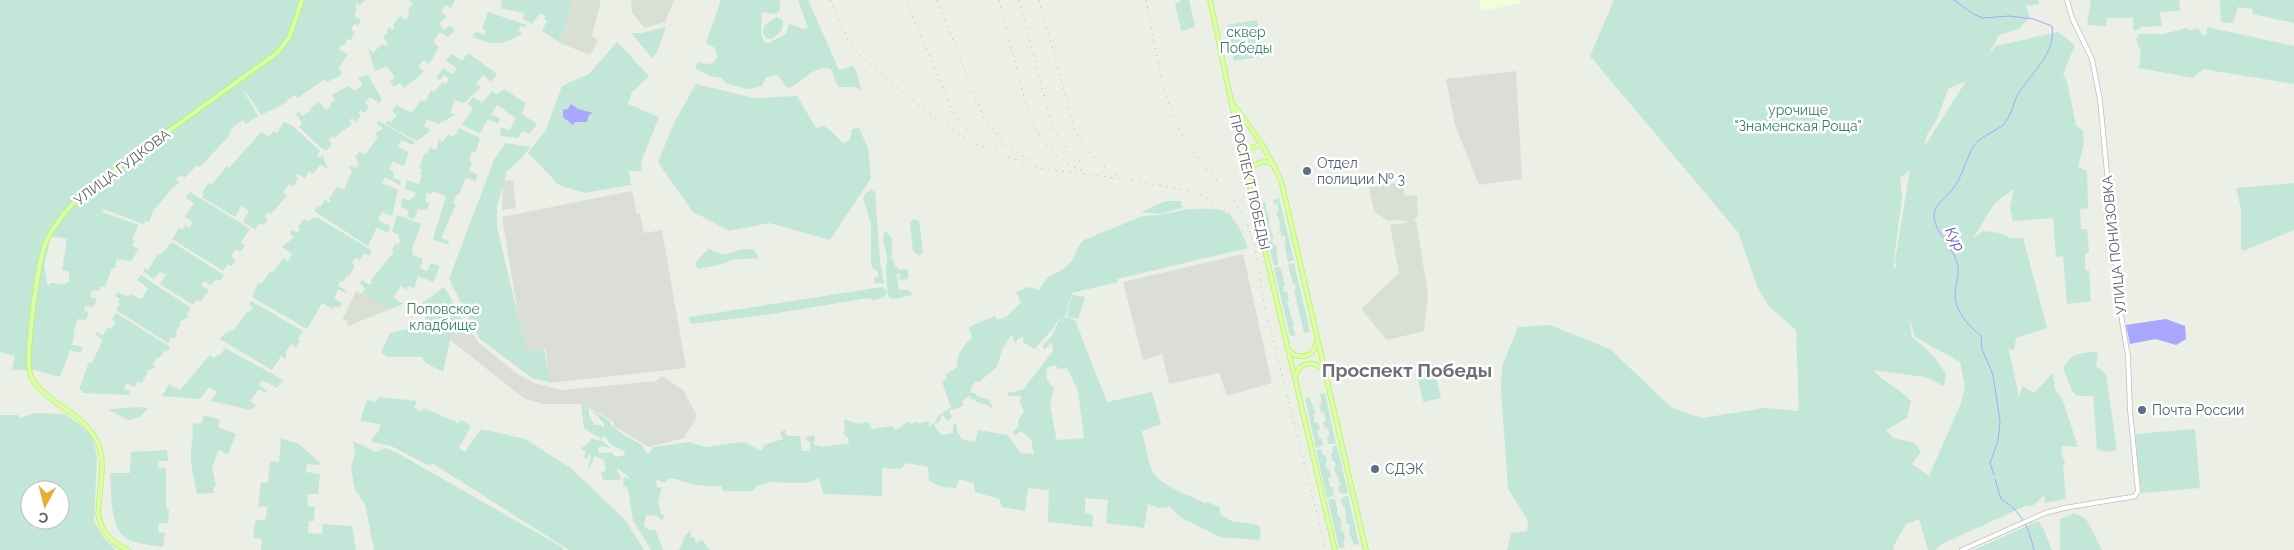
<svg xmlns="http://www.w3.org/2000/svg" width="2294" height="550" font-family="Raleway,sans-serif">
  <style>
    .commercial { fill: #f1fddb }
    .industrial { fill: #dbded7 }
    .education { fill: #dadfd3 }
    .green { fill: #c2e6d8; fill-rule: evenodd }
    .water { fill: #a9a6fe }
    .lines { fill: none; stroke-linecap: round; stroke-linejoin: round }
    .stream { stroke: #a9a6fe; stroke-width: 1 }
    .secondary-casing { stroke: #bfbdc6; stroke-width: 5.5 }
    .primary-casing { stroke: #c0f05d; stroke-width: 5.5 }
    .secondary { stroke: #fff; stroke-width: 4 }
    .primary { stroke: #d9feab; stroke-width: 4 }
    .rail { stroke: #b7b7b8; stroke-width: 1; stroke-dasharray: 1 6; stroke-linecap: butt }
    .service-dot { fill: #5c6f8a; stroke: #fff; stroke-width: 2 }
    .labels { text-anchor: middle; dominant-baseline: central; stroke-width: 5; stroke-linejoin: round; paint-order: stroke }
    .park-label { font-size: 14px; fill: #368368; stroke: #fff }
    .service-label { font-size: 14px; fill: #4e5e75; stroke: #fff; text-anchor: start }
    .street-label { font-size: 14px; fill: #5e5d65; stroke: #fff }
    .water-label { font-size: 15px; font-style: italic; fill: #5648c2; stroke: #fff }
    .district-label { font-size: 19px; font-weight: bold; fill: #6f6e77; stroke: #fff }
  </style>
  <rect width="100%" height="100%" fill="#ebefe5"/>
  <polygon class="commercial" points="1479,0 1521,0 1521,3 1482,11"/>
  <g class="industrial">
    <polygon points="1516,71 1522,179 1479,185 1455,125 1446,79"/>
    <polygon points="513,180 516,208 502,210 503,181"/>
    <polygon points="632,191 637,214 640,214 644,233 662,230 686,368 549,383 546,349 524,351 502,217"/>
    <polygon points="1243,254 1272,383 1227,396 1219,373 1169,384 1162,354 1144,360 1142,356 1123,282"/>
    <polygon points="461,316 478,342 517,374 534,383 562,390 656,381 662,376 683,390 697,416 684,438 649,447 614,426 613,421 582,404 544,404 525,399 450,340"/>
  </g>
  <g class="education">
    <polygon points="573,0 601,0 592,36 598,40 590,55 560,43"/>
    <polygon points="631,0 674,0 665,22 645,28 632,13"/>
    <polygon points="1402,182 1405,196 1417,195 1418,216 1413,221 1416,221 1428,295 1424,331 1387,340 1361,309 1399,273 1390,225 1410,222 1398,220 1388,221 1374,211 1369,187"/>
    <polygon points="356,291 389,307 391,309 348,326 346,319 342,321"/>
  </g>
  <g class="green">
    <path d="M 0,0 L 365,0 L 360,5 L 357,3 L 355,8 L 357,9 L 354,16 L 361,20 L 358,26 L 354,24 L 351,30 L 355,32 L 351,40 L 348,39 L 344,46 L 341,45 L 339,50 L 348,54 L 338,69 L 342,71 L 340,76 L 327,82 L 325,79 L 298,98 L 295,95 L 287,100 L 287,102 L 261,115 L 246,92 L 244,92 L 258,116 L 246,124 L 243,120 L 232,128 L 228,137 L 200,167 L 197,165 L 184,178 L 181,175 L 176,179 L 179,183 L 172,188 L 155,209 L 154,209 L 149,222 L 145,221 L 144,224 L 103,209 L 102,212 L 139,225 L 132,239 L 135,241 L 132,246 L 139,249 L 131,261 L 117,259 L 115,268 L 112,268 L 105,287 L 101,286 L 99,291 L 92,290 L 90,297 L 97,299 L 94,307 L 85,306 L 84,311 L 89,312 L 86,320 L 78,319 L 73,332 L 75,333 L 72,345 L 83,347 L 80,353 L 70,350 L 60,377 L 35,370 L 12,370 L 15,356 L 0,352 ZM 51,236 L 67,239 L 62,270 L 69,272 L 69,282 L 64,284 L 50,283 L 48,287 L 44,266 Z"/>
    <polygon points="409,0 455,0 451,8 446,5 441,12 447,16 439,23 444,30 449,26 455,30 448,37 440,32 434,40 435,44 439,47 429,64 424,60 418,66 424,72 404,88 400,83 394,87 390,81 395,78 387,66 375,71 368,49 368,48 373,53 382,44 386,46 388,43 383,38 388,32 386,31 389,27 392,30 395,27 393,25 400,16 405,20 409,16 408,10 413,4"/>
    <polygon points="502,0 573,0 560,43 542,31 547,21 544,19 546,16 540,13 532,24 523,19 524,13 501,8"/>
    <path d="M 721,0 L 780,0 L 780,11 L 775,14 L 762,12 L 761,35 L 764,42 L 769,43 L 786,34 L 789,24 L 804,29 L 808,28 L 798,0 L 808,0 L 839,70 L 853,66 L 857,73 L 861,90 L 854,87 L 838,87 L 831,69 C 816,64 802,81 790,88 L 786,87 L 778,75 L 766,77 L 762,86 L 749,89 L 727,84 L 721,78 L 710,76 L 695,68 L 698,61 C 705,65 713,66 717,57 L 715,48 L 706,43 Z"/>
    <polygon points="1183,0 1189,0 1195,27 1183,31 1181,30 1175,4"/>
    <path d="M 1614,0 L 2038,0 L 2039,4 L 2026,6 L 2030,17 L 2019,29 L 1999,35 L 1988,55 L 1996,46 L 2058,32 L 2075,45 L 2063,74 L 2067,82 L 2076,125 L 2083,131 L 2084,143 L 2078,167 L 2087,171 L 2088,208 L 2080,209 L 2081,229 L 2087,229 L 2089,252 L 2085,254 L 2085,270 L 2089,270 L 2091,301 L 2067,304 L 2063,256 L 2056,257 L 2053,218 L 2013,221 L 2010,207 L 2014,189 L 1995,203 L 1973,238 L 1983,231 L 1999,233 L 2011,238 L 2023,238 L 2047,328 L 2016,338 L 2014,350 L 2009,349 L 2007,342 L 2019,397 L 2023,386 L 2034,393 L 2053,373 L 2055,389 L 2063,401 L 2078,447 L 2062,446 L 2061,453 L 2065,462 L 2063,468 L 2066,499 L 2045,503 L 2044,495 L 2034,505 L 2025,506 L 1942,544 L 1935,550 L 1928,550 L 1919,519 L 1906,524 L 1893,547 L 1894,550 L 1507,550 L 1511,533 L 1527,531 L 1528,521 L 1508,488 L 1501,389 L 1502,366 L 1518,327 L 1550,325 L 1610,349 L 1672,408 L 1702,418 L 1765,408 L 1799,411 L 1796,330 L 1769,307 L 1757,286 L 1738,232 L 1590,56 ZM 1966,81 L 1924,147 L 1927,135 L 1938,117 L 1948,89 ZM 1910,170 L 1895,261 L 1897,270 L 1893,267 L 1902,198 L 1900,178 ZM 1909,317 L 1915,337 L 1960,362 L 1965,387 L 1961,403 L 1929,476 L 1912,464 L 1921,452 L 1915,443 L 1893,438 L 1886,430 L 1907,418 L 1911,401 C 1899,388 1885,383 1873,370 L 1925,377 L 1944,386 L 1946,374 L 1934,356 L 1912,337 Z"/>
    <polygon points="2091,0 2179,0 2180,11 2160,12 2162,26 2140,27 2139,30 2133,30 2133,18 2107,18 2106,26 2087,25"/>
    <polygon points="2220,0 2294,0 2294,23 2252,14 2253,9 2238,7 2233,23 2221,22"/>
    <path d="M 488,12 L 527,25 L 525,28 L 521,26 L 518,30 L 522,33 C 502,46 495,46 473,37 L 473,34 L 477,32 L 485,35 L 486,31 L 482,29 Z"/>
    <polygon points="777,17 783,20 782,30 772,39 768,39 763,34 764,26"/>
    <polygon points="1257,20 1264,56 1234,61 1227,25"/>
    <polygon points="666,27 657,52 652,58 631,33 641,33"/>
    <polygon points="2207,27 2294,46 2294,84 2203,69 2193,78 2139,68 2141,52 2136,40 2140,34 2163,34 2187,28 2189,31 2198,28 2203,36 2207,34"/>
    <polygon points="617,42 649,76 632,92 628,104 659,117 641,162 642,171 629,171 631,185 584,193 559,185 528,153 546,130 562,86 589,74"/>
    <polygon points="468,53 497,74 491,82 483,75 476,83 481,87 464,103 455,100 450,112 455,115 438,124 427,119 424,126 431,130 417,141 385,124 388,121 391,122 397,115 392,111 397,105 412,113 421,100 426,101 431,90 434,92 443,82 446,84 449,78 444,75 440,80 436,78 443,68 453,74 457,68 446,61 450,55 453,55 462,61"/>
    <polygon points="368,75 382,100 379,103 370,97 365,103 369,107 364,113 361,110 358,113 361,116 355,122 352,118 349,121 352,124 334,138 332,136 328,140 332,144 326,151 321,148 299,127 302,123 296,114 299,112 303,116 311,110 310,108 319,102 326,110 331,107 330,104 335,100 332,95 348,86 355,91 363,85 358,78"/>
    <polygon points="696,84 754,98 797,96 816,128 824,126 830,130 843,143 850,140 852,129 859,128 868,148 871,178 830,240 769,223 729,231 692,211 658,162 674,123"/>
    <polygon points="504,89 526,103 522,114 537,124 529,134 522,131 518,138 500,136 501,127 509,131 516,118 497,105 491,114 500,119 498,124 488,119 480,134 462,125 473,108 468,104 473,97 482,103 492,91 497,94"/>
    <polygon points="377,120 415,142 413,145 401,140 398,147 409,152 404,166 393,161 389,170 394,172 393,178 401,180 400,185 385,177 382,183 398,190 392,216 382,212 378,220 390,226 388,233 377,227 368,246 314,211 318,206 320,207 325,200 330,203 331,200 329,199 337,187 344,190 352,171 349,168 350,166 356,168 359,164 355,157 359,152 366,154 378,137 375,134 383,128 378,125"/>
    <polygon points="284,122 293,126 320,151 317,156 320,158 322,155 328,169 320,165 313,174 309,171 305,178 297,174 295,176 298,179 294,186 289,184 283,193 287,196 271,214 268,212 265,216 268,219 264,225 260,223 255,229 243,222 249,211 241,206 235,217 202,197 204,194 202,193 209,183 212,184 227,166 229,168 261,132 269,137 273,131 277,133"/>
    <polygon points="459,128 480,138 476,152 472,152 469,160 472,162 469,171 478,175 475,181 466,178 459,194 457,194 453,203 456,204 441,238 449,241 448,245 433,239 446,196 433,191 431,194 427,193 425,201 429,203 427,210 418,209 414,219 407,217 409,210 401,207 402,198 410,201 412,197 414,198 416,193 405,189 407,180 419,184 422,175 420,174 422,169 419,168 425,153 427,154 430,147 436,150 439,139 443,142 448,134 454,137"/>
    <polygon points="506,143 530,147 521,159 507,171 497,207 497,227 526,350 544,349 550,382 532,378 479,338 449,279 494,160"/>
    <polygon points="2294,183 2294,230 2243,251 2241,248 2241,209 2236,188"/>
    <polygon points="871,190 875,192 880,262 884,283 875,283 874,278 878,276 878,271 873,269 871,264 871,224 863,198 866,193"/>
    <polygon points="190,192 250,229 241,242 245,246 240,252 236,249 231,257 236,260 231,266 228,264 223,271 172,239 179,228 182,230 185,225 190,228 193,222 185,217 194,203 186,198"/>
    <polygon points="1279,198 1294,260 1288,262 1284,243 1286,242 1285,236 1282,236 1279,226 1281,225 1276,212 1279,211 1277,204 1274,204 1273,200"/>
    <polygon points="1166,201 1181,201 1182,208 1160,214 1141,212"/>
    <polygon points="1266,202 1266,212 1268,212 1270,229 1274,238 1272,239 1273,245 1276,245 1278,265 1274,266 1259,204"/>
    <path d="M 1187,209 C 1197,209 1210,208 1220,210 C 1234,213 1244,236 1248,248 L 1117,279 L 1118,282 L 1072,293 L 1067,308 L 1068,309 L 1072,295 L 1085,297 L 1078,319 L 1067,317 L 1068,310 L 1056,334 L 1065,317 L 1075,320 L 1107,402 L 1152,392 L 1161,424 L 1142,431 C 1145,442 1148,465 1155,475 C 1165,488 1191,495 1206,504 L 1207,502 L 1219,507 L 1221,515 L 1232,521 L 1259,525 L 1261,533 L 1259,540 L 1220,537 L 1180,517 L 1170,507 L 1160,508 L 1148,504 L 1144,528 L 1106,523 L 1108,500 L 1085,498 L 1085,513 L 1093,515 L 1092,527 L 1048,522 L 1049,490 L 1028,488 L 1025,511 L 1002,507 L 999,499 L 975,492 L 974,483 L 959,479 L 956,488 L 943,487 L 929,481 L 928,467 L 907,463 L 900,469 L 882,468 L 882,496 L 823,494 L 819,477 L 811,482 L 799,483 L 771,482 L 757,486 L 753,491 L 723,491 L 721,486 C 710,486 701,486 692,484 C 681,482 680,478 668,479 L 665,483 L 656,479 L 657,488 L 662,487 L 658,502 L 661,514 L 665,515 L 662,521 L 657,516 L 646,515 L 644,525 L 650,531 L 655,529 L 663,550 L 651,550 L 633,520 L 628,489 L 623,485 L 624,477 L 631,479 L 618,468 L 617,471 L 621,478 L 619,480 L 603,480 L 601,473 L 606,470 L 604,460 L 595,456 L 589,469 L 588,468 L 591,455 L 589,453 L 588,458 L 585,459 L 584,457 L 586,451 L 583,451 L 581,448 L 590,442 L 590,439 L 594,438 L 596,440 L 602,441 L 611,448 L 600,446 L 598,449 L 599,453 L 611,452 L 616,457 L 625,455 L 624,451 L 611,445 L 605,436 L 601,439 L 584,428 L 581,403 L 589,408 L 589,414 L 594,425 L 601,425 L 604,429 L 604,423 L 590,409 L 610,421 L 611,425 L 624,435 L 642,445 L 646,453 L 649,453 L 653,447 L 689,442 L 705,447 L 743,442 L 762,451 L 764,445 L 783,439 L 780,432 L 786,430 L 785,434 L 789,436 L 800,436 L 802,451 L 810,451 L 810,442 L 805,439 L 806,437 L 814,435 L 815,439 L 813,444 L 822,447 L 849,443 L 848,438 L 843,434 L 845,431 L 844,419 L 859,424 L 868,422 L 872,429 L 891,426 L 896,430 L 908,422 L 912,424 L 915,422 L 919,423 L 929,421 L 928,426 L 930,426 L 936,422 L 937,417 L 951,407 L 942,382 L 947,378 L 945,375 L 957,367 C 957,353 962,347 972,338 L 969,327 L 995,316 L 997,320 L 1006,317 L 1021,303 L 1016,292 L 1029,287 L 1039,290 C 1049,271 1056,277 1069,264 C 1076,257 1076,247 1084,240 L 1143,216 L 1160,215 ZM 1062,314 L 1053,334 L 1042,347 L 1045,349 L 1052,342 L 1053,351 L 1023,390 L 1007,393 L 1008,396 L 1021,396 L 1020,403 L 1024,411 L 1018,421 L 1019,426 L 1012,433 L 1015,435 L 1021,431 L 1031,439 L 1034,454 L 1021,453 L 1008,435 L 978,430 L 975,442 L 962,439 L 957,431 L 956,422 L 953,426 L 953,433 L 941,435 L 934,425 L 940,421 L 942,415 L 944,416 L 947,421 L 952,417 L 949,411 L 963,406 L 962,401 L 969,396 L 972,400 L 974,398 L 976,402 L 988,405 L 994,410 L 989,400 L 977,396 L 975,393 L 971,393 L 970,390 L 975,382 L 979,382 L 997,367 L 1002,350 L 1012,334 L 1015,344 L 1018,339 L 1023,337 L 1023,342 L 1034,349 L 1052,330 ZM 1055,365 L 1059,369 L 1067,368 L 1078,391 L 1084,438 L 1057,440 L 1056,437 L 1050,405 L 1054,388 C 1047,382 1045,377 1047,368 Z"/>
    <polygon points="397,215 421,224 412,249 413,255 423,259 420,268 427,271 431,263 440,266 433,282 418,276 414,288 408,286 406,290 401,286 393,297 403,304 391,309 362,294 365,288 360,283 362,280 370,285 372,282 370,281 394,252 392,250 395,244 398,245 401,239 398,238 399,235 392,232"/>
    <polygon points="317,217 371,250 370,257 364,253 360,260 355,258 352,263 355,266 349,276 347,275 343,282 341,281 338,286 346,290 345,293 338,289 334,298 342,303 339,308 335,306 333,309 322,303 307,329 252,297 258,283 261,284 270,272 272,273 283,258 288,261 292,254 282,247 294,237 290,234 292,230 298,233 300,229 298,227 304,219 309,222 312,218 315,219"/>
    <polygon points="914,219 919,221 923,252 919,256 913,251 910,223"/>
    <polygon points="885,231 892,238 892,255 890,258 893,259 895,266 899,270 908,269 908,278 902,281 899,278 900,274 897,274 899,290 909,290 913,295 893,299 888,297 886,270 887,257 883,238"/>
    <polygon points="172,242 224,275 220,281 217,279 210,285 204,281 201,286 209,290 200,302 197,299 193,305 160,284 166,275 160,272 154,279 143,271 145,268 148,270 158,254 160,255"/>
    <path d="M 709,248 C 727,263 736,245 754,250 L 759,258 L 731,260 L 723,264 L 698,269 L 695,263 Z"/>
    <polygon points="1294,263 1310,332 1304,333 1294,290 1296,289 1295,284 1293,284 1288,265"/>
    <polygon points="1279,267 1281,269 1285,285 1283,286 1284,292 1287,292 1289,301 1287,302 1294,326 1292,326 1296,335 1290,336 1274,268"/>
    <polygon points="141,275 191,308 186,314 189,316 179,323 181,325 175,332 177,334 174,339 171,337 168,343 116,310 120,304 118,302 120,299 115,296 118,292 128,297 130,294 142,299 148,288 137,280"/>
    <polygon points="444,287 461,316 450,340 443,372 426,363 422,357 388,357 381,352 390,333 428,324 420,305"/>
    <path d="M 882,287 L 887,291 L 886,295 C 880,299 875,302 868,298 L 771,314 L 691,324 L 689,319 L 690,317 Z"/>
    <polygon points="251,301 303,331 298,339 300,341 296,347 291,344 285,353 287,355 285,359 281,356 272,370 220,339 223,335 236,328 247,311 250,312 253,307 249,304"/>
    <polygon points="116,313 170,347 168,351 165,350 160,358 158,357 153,364 155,366 152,370 149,369 142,383 137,382 135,387 126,383 124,389 130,391 129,395 82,393 82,390 79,390 89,362 92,363 103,340 95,334 96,332 103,335 108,327 111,329 116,322 112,319"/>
    <polygon points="225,348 283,380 277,388 262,380 259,385 267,391 265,393 259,389 250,401 256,405 251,410 211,401 217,392 209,387 200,399 162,396 169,384 180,390 210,355 214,358 218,354 220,355"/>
    <path d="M 2098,351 L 2096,366 L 2106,374 L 2117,450 L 2108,452 L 2097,450 L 2093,396 L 2077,396 L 2071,389 L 2063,368 C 2072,352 2081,354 2098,351 Z"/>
    <polygon points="1433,364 1441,398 1423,402 1416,368"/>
    <polygon points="1325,393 1336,444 1328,444 1327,437 1330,436 1327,427 1325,428 1323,422 1326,421 1324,412 1321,412 1319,405 1322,404 1320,394"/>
    <polygon points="379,397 417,401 414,408 422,412 424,408 458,423 461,420 471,426 459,448 465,452 481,429 525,439 572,469 625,520 644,550 569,550 432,463 430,466 391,446 373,442 371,439 379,431 380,424 360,421 367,400 376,402"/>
    <polygon points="1309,397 1316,413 1313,414 1315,423 1318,423 1320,429 1317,430 1319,439 1322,438 1323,445 1316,448 1305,398"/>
    <polygon points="139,407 148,408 140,417 129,420 110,411 111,409"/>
    <path d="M 35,413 L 65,414 L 85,429 L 92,437 L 97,456 L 94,521 L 103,537 L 116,550 L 0,550 L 0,415 L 18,415 L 20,418 ZM 30,490 L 60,490 L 60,520 L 30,520 Z"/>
    <path d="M 204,415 L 220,420 L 218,427 L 236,434 L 228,454 L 219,450 L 212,467 L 216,486 L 213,488 L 214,493 L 197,494 C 195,482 191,469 191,457 C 190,446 195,434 192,424 L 202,423 Z"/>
    <polygon points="2195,429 2200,488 2141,493 2135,434"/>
    <polygon points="281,438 299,444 322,465 307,464 306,472 320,474 318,494 308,494 307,506 315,507 314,521 309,521 308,533 322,534 323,524 352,526 356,550 261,550 262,539 253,538 255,521 266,519 267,507 258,506 261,482 268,483 270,461 279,462"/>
    <polygon points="353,441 376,452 386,448 399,454 562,547 563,550 374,550 365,504 355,490 351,468 355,453"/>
    <polygon points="1337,446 1348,493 1343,494 1339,492 1338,486 1341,485 1334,469 1336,464 1332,460 1331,454 1333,453 1332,447"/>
    <polygon points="1321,449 1323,455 1325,455 1327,460 1325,466 1329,470 1331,477 1328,478 1330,487 1333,487 1334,493 1332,496 1327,498 1316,450"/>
    <path d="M 167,450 L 168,461 L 158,461 L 158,468 L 166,468 L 166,508 L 169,509 L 168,523 L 159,523 L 158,532 L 165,533 L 163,547 C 152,545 141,544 132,541 C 108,533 112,492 110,473 L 130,473 L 131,452 Z"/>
    <polygon points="1348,496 1359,544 1354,545 1349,532 1350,525 1346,523 1345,507 1343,507 1341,500 1343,497"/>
    <polygon points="1333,499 1336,501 1338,517 1340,517 1342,524 1340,529 1344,533 1345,540 1343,540 1345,547 1339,548 1328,500"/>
    <polygon points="2074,513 2086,519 2102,550 2060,550 2060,519"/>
    <polygon points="2038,521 2043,528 2052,550 1974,550"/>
    <polygon points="691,530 690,537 694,537 696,543 702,540 710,550 679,550 686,534"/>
  </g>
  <g class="water">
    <polygon points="571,104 578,109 593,113 589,115 587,122 575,122 573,125 563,117 563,110 568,109"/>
    <polygon points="2166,319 2185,326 2186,339 2176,345 2156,339 2130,344 2126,325"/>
  </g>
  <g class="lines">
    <g class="stream">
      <path d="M 1954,0 L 1973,14 L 1983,18 L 2009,16 L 2033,19 L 2052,26 C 2056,53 2034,70 2020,91 C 2013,101 2012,116 2003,125 C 1993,133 1980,136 1973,147 C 1965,161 1962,179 1951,191 C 1945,199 1935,204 1934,215 C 1934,233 1955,248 1958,266 C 1959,276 1955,286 1955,296 C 1956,313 1969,326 1981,336 L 1982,349 L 1993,375 L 2000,421 L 1998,441 L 1990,463 L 1994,475"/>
      <path d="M 1995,479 L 2001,499 C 2022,512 2028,526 2034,550"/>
    </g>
    <defs>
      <polyline id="secondary" points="1962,550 2045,513 2064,508 2131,497 2135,496 2138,491 2130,410 2128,356 2120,309 2100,100 2092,59 2072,18 2067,0"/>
      <g id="primary">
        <polyline points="1210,0 1241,148 1335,550"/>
        <polyline points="1233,104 1262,144 1281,180 1366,550"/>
        <polyline points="1241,148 1248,149 1262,144"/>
        <path d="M 1248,176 C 1251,163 1264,158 1275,166"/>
        <path d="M 1289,350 C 1299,361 1314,357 1317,342"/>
        <path d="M 1295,377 C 1299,362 1314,359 1324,371"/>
        <path d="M 128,550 C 112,544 101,531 98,514 C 102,462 113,440 64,408 C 52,400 38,390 31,377 C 24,362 38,259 46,242 C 56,220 73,202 91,187 L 277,53 L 289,38 L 302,0"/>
      </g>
    </defs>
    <use href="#secondary" class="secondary-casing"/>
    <use href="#primary" class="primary-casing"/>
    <use href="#secondary" class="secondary"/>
    <use href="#primary" class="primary"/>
    <g class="rail">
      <polyline points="830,0 848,40 858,53 885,78 932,115 971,142 1038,168 1124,179 1196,192 1223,208 1233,217 1247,237"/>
      <polyline points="937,0 984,119 1007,146 1031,160"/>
      <path d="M 999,0 L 1028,112 C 1039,140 1055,160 1083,171"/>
      <polyline points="1019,0 1052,126 1070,154 1088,167"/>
      <path d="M 1039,0 L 1075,131 C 1086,150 1098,165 1117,175"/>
      <path d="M 1146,0 C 1155,42 1160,90 1179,129 C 1193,158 1219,179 1237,205 C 1256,232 1259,272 1264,304 L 1326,550"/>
      <polyline points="907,3 953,112 973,137"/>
    </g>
  </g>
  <g class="service-dot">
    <circle cx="1307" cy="171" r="5"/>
    <circle cx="2142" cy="410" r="5"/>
    <circle cx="1375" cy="469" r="5"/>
  </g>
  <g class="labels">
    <g class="park-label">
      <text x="1246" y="32">сквер<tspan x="1246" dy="16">Победы</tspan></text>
      <text x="1798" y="110">урочище<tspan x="1798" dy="16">"Знаменская Роща"</tspan></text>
      <text x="443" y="309">Поповское<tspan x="443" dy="16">кладбище</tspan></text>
    </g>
    <g class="service-label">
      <text x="1317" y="163">Отдел<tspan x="1317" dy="16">полиции № 3</tspan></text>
      <text x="2152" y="410">Почта России</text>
      <text x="1385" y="469">СДЭК</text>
    </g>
    <g class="street-label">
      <text transform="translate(122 167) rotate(-37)">УЛИЦА ГУДКОВА</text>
      <text transform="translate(1250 182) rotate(77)">ПРОСПЕКТ ПОБЕДЫ</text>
      <text transform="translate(2114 245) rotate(-96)">УЛИЦА ПОНИЗОВКА</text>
    </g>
    <g class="water-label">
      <text transform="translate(1955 239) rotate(62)">Кур</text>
    </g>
    <g class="district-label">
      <text x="1407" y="370">Проспект Победы</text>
    </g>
  </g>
  <g transform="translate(45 505) rotate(187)"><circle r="24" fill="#ffffff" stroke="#bfbec1"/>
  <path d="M0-4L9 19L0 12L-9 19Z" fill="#e7ae33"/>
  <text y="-8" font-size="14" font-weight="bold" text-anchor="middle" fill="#5e5d65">С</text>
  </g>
</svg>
